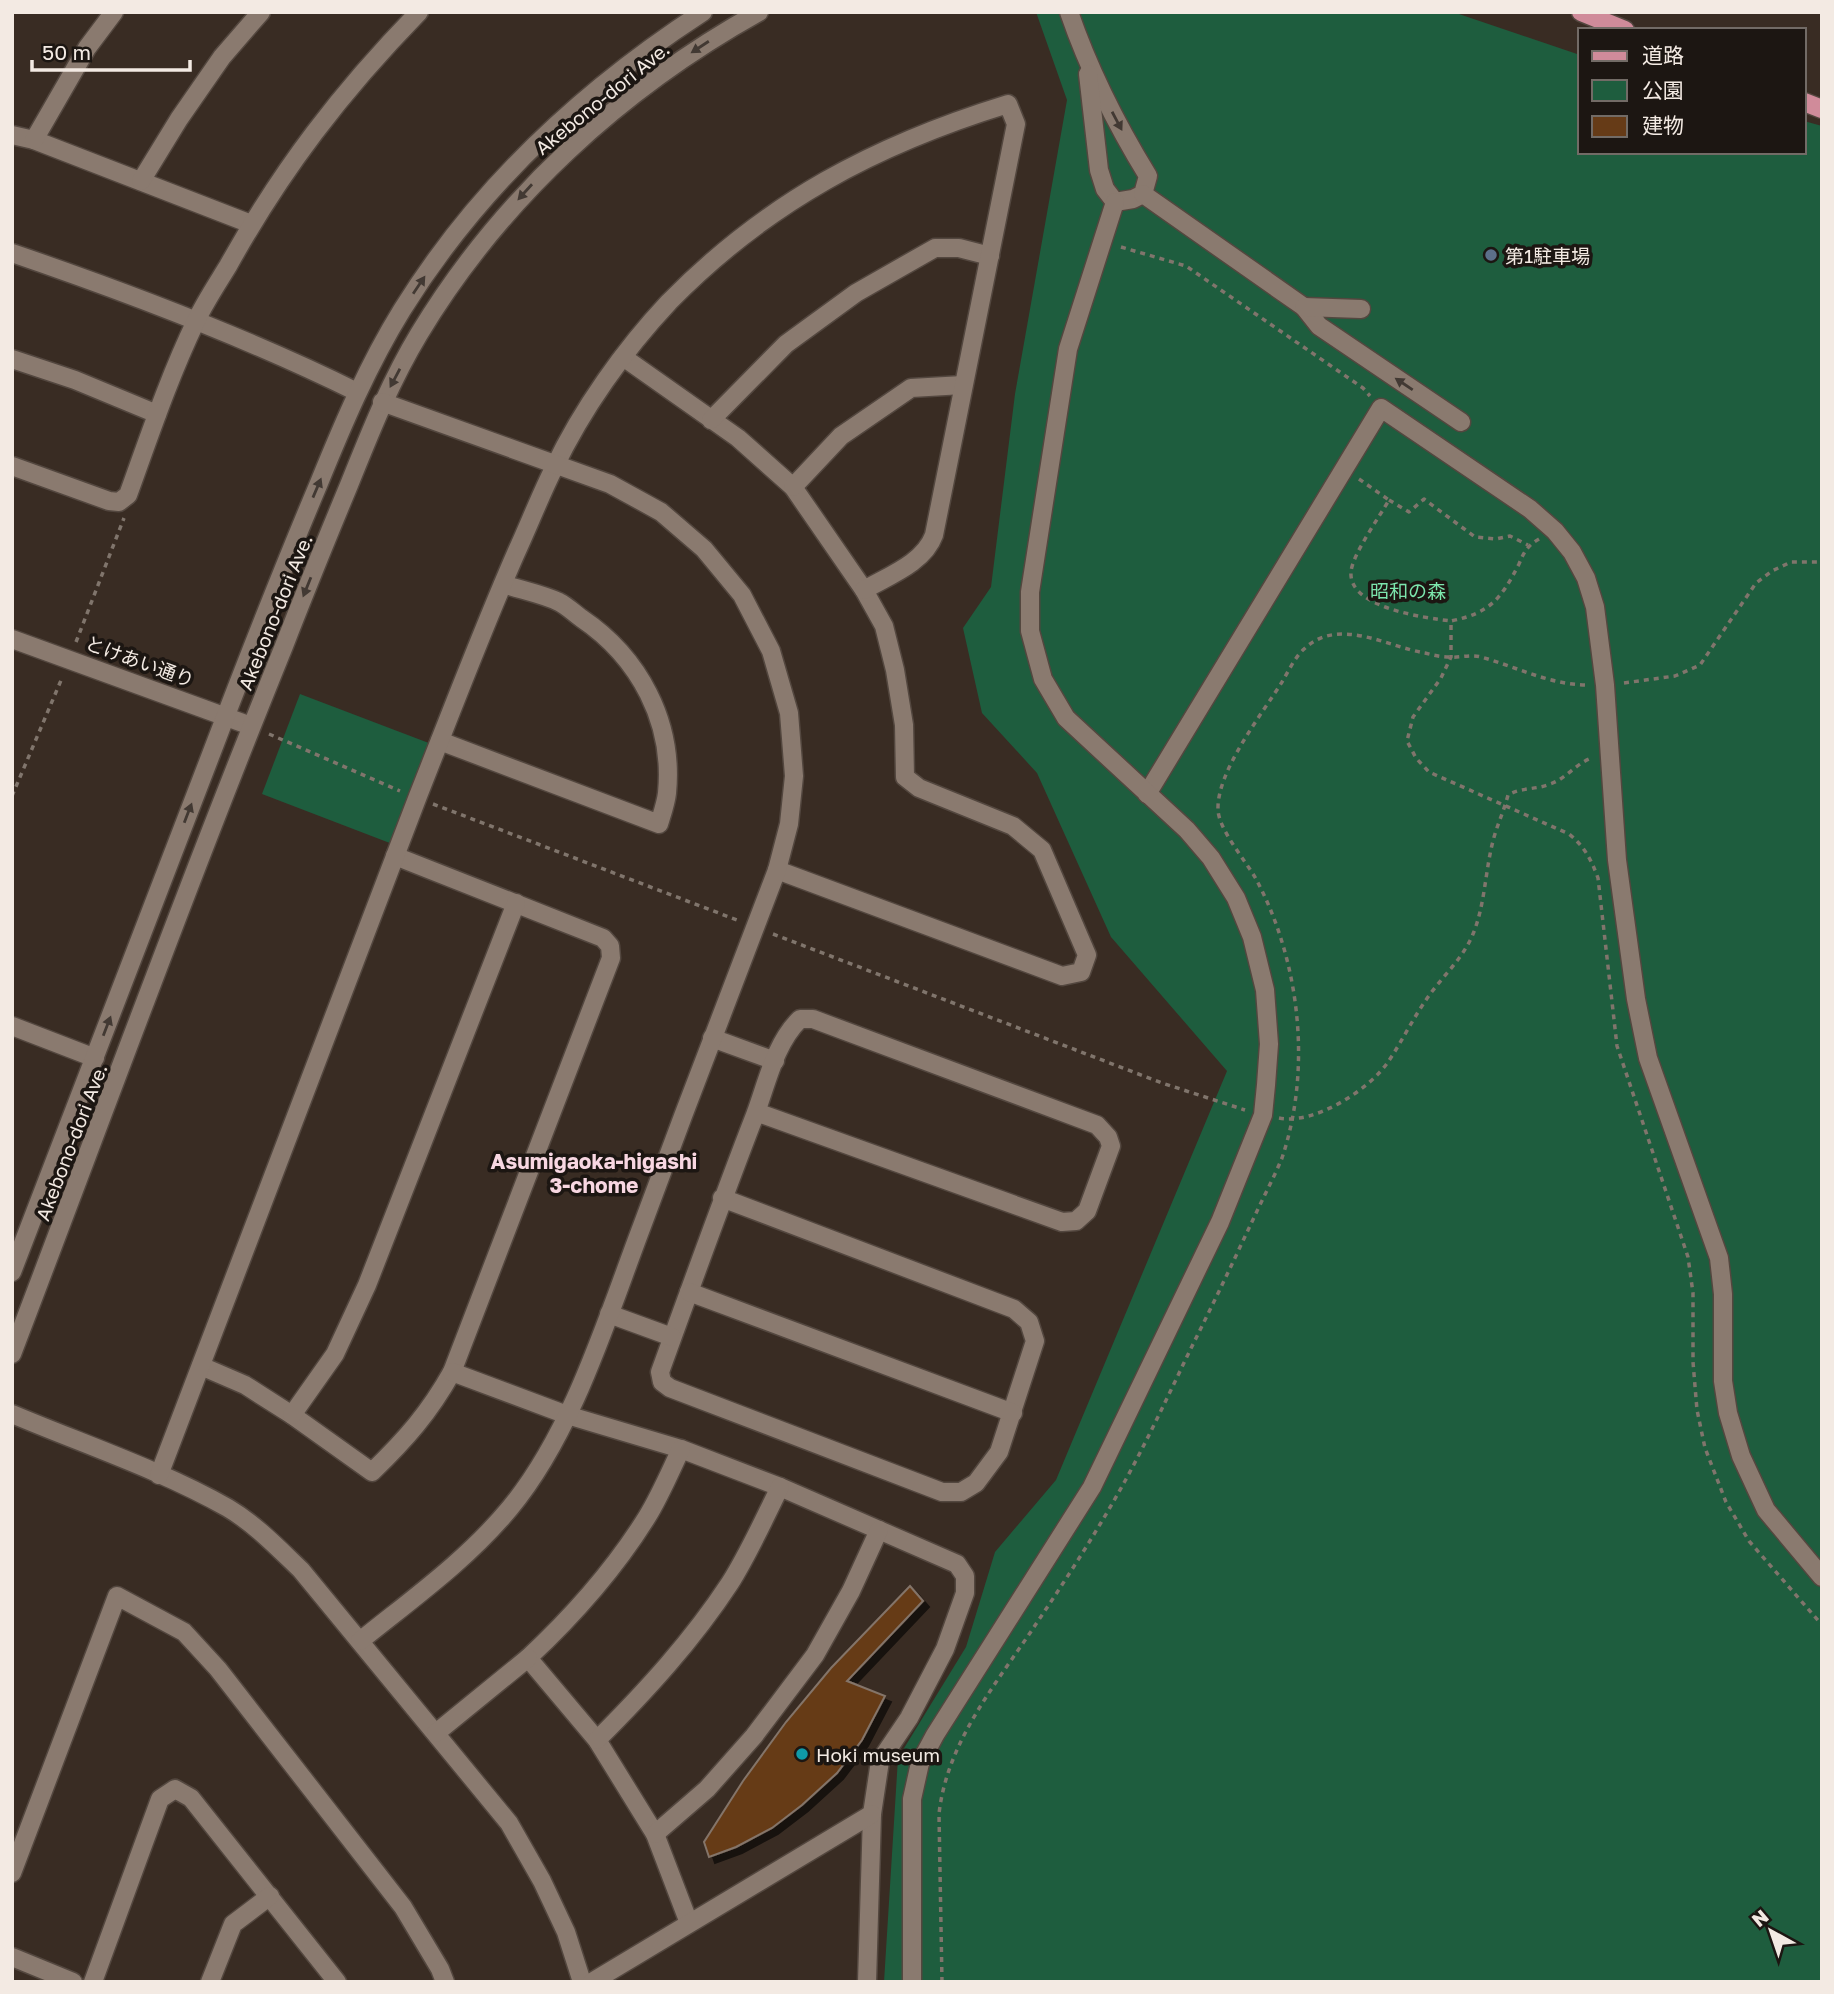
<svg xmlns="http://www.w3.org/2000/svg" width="1834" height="1994" font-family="'Golos Text','Noto Sans JP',sans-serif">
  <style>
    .green { fill: #1e5d3e }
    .building { fill: #663b17; stroke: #847469; stroke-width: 2; filter: url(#shadow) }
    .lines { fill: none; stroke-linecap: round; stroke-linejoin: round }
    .minor-casing { stroke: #53473f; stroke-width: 21 }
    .major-casing { stroke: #53473f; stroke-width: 21 }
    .path { stroke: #80756c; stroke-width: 3.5; stroke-dasharray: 5 5; stroke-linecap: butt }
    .minor { stroke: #8a7a6f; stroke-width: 18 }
    .major { stroke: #d08b9a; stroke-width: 18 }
    .oneway { fill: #423933 }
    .service-dot { fill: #5c6f8a; stroke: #1c1612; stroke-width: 2.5 }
    .culture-dot { fill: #0f9aa8; stroke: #1c1612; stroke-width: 2.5 }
    .labels { text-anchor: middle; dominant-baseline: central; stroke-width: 7; stroke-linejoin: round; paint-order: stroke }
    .street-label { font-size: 19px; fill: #f3eae3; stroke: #1c1612 }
    .poi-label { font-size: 19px; fill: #f3eae3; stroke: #1c1612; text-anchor: start }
    .park-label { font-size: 19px; fill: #7ce6ad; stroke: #1c1612 }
    .neighbourhood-label { font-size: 21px; font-weight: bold; fill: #f8d7e2; stroke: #1c1612 }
  </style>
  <defs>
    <filter id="shadow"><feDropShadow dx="6" dy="6" stdDeviation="0" flood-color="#0009"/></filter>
  </defs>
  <rect width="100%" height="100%" fill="#392c23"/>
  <g class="green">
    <polygon points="1036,12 1453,12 1580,55 1580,152 1804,152 1804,121 1822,126 1822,1982 884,1982 898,1758 966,1647 995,1552 1056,1480 1227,1071 1111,937 1037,773 982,713 963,628 991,587 1015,394 1067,100"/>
    <polygon points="300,694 434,745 395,845 262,794"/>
  </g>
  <polygon class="building" points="910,1586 923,1601 847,1681 885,1696 862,1740 837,1773 802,1805 772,1828 736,1847 709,1857 704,1842 743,1781 786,1722 831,1668"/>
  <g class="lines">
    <defs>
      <g id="minor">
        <path d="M 1069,12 C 1089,70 1116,124 1148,176 L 1143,194 L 1133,199 L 1115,202"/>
        <polyline points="1088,74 1099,170 1105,189 1115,202"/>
        <polyline points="12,135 34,140 251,224"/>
        <polyline points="34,140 87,48 114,12"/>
        <polyline points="141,181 179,119 222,57 261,12"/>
        <polyline points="1143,194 1304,307 1319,326 1461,422"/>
        <path d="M 12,253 C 129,293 246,337 357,392"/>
        <polyline points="1304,307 1361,309"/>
        <polyline points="623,357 738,438 793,487 864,590 884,626 895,670 904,725 905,777 919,788 1013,826 1042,850 1087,955 1081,972 1062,976 777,870"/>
        <polyline points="12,359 75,380 157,414"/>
        <polyline points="711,420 786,344 856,293 935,248 959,248 990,256"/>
        <path d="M 12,466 L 109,501 L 119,502 L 128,495 C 149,437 169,377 196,321 C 205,302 217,284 228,266 C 282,169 341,92 419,12"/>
        <polyline points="793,487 841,436 911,388 963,385"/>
        <polyline points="12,639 251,726"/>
        <path d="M 440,741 L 659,824 C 662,814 666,803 667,793 C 674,722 639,657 581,618 C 574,613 567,606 559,602 C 542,594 521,590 503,584"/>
        <polyline points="1147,794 1381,408 1530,509 1555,531 1572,552 1586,578 1595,607 1605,685 1617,860 1636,999 1648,1058 1719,1258 1723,1294 1723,1381 1728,1413 1741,1456 1766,1510 1822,1577"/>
        <polyline points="12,1026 95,1058"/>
        <polyline points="712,1038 775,1061"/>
        <path d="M 722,1198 L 1014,1309 L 1029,1322 L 1035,1341 L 999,1452 L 976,1483 L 961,1492 L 942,1492 L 670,1388 L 662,1382 L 660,1372 C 691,1286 722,1200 755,1115 C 767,1083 775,1043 800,1019 L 813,1019 L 1097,1125 L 1108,1137 L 1111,1146 L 1087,1211 L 1076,1221 L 1062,1222 L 756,1112"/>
        <path d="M 12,1272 C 78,1100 144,928 210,757 C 245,665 281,573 319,483 C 343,424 368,365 402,310 C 477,189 583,90 703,12"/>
        <polyline points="689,1292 1013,1413"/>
        <polyline points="609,1314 672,1337"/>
        <path d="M 12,1354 C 102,1118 189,880 284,646 C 305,592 327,538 349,485 C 370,433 390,382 419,334 C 501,198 621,89 759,12"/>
        <path d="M 201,1366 L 245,1385 L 292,1415 L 372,1472 C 406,1439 429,1413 452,1372 L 611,958 L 610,946 L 603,938 L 395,856"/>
        <polyline points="452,1372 567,1415 681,1449 780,1487 957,1564 965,1576 965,1593 945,1649 909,1718 880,1761 872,1814 867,1982"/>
        <path d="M 12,1414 C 83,1444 161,1470 228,1508 C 255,1524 278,1548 301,1570 L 509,1823 L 542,1881 L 566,1932 L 582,1982"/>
        <polyline points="292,1415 335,1354 367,1285 516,903"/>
        <path d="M 681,1449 C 670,1472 660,1496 647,1517 C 614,1570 573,1616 528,1658 L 597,1740 L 655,1834 L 689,1923"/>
        <path d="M 159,1475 C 245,1249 330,1022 418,796 C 450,715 481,633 516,553 C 529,525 540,496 554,468 C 582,409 624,350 669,302 C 767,202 875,145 1008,104 L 1016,124 L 934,535 C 924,563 888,576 864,590"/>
        <path d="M 360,1641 C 412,1599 467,1560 510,1508 C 573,1432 607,1318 642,1226 C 686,1107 731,989 777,870 L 789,824 L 794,776 L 789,713 L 771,651 L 742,595 L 704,549 L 661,512 L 610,484 L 382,402"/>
        <polyline points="436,1733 528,1658"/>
        <path d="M 597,1740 C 646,1691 692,1641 730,1583 C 749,1553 764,1519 780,1487"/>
        <polyline points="655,1834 707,1789 754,1736 815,1655 851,1591 879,1530"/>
        <polyline points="12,1873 117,1596 184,1632 218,1669 403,1907 440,1969 445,1982"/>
        <polyline points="12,1957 73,1982"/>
        <polyline points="93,1982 160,1799 175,1789 191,1798 337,1982"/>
        <polyline points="210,1982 233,1924 270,1896"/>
        <polyline points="592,1982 872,1814"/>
        <polyline points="912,1982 912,1799 920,1763 935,1735 1092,1487 1220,1222 1263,1115 1266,1085 1269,1044 1265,990 1252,937 1236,898 1211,858 1187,830 1066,718 1043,679 1030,631 1030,592 1068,349 1115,202"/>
      </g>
      <g id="major">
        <polyline points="1581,12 1625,30"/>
        <polyline points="1804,102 1822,109"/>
      </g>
    </defs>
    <use href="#minor" class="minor-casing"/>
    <use href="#major" class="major-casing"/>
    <g class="path">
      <polyline points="1121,247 1186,266 1363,388 1370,396"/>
      <path d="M 1359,479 L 1389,500 C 1380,516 1352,555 1351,572 C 1348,608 1426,618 1451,621"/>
      <polyline points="1389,500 1409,512 1424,499 1475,537 1496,539 1510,536 1528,545"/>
      <path d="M 1539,539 C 1527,546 1524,552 1519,564 C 1501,599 1490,613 1451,621 L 1451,657 L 1441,678 L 1413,717 L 1407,741 L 1416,758 L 1429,772 L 1569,834 C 1584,846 1591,859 1598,878 L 1617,1046 L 1688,1257 L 1693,1293 L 1693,1362 L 1697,1410 L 1705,1448 L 1726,1502 L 1749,1541 L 1822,1625"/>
      <polyline points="76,642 124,518"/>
      <polyline points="1624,683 1675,676 1700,665 1756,583 1772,571 1791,562 1822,562"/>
      <polyline points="269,734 400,791"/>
      <polyline points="12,796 62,678"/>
      <polyline points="433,804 737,920"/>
      <polyline points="773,934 1162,1083 1245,1110"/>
      <path d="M 1279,1118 C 1314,1125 1369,1090 1388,1062 C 1401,1043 1411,1022 1424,1003 C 1439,979 1462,961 1473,934 C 1485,905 1485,872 1493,841 C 1497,825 1504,811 1508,795 C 1522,787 1536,790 1550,784 C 1566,779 1576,763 1592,758"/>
      <path d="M 942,1982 L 939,1814 C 947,1741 997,1683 1036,1624 C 1067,1578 1098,1530 1125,1481 C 1153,1430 1177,1376 1203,1324 C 1222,1286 1240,1247 1258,1209 C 1266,1192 1275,1175 1282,1158 C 1312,1069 1300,961 1256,879 C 1246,861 1218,829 1218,809 C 1217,771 1262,714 1282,682 C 1288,672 1295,657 1304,649 C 1338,616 1388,647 1425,653 C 1433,655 1441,657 1449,657 C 1460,658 1470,654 1481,657 C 1517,667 1550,685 1588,685"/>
    </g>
    <use href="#minor" class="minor"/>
    <use href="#major" class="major"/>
  </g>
  <defs><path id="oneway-solid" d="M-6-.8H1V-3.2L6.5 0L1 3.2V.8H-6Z" transform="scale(1.75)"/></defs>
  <g class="oneway">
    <use href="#oneway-solid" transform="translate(700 47) rotate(147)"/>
    <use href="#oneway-solid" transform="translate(1117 121) rotate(62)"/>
    <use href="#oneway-solid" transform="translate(525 192) rotate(132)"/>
    <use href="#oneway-solid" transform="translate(419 285) rotate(-56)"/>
    <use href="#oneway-solid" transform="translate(395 378) rotate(118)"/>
    <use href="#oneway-solid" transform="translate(1404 384) rotate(-146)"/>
    <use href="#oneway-solid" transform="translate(317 488) rotate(-67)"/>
    <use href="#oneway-solid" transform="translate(307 587) rotate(112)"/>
    <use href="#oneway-solid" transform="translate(188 813) rotate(-69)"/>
    <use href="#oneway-solid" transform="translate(107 1026) rotate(-69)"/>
  </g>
  <circle class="service-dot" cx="1491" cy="255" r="7"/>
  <circle class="culture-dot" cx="802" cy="1754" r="7"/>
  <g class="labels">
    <g class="street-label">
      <text transform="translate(602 98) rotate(-39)">Akebono-dori Ave.</text>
      <text transform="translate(275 612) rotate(-68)">Akebono-dori Ave.</text>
      <text transform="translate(140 661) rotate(20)">とけあい通り</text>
      <text transform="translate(71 1142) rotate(-69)">Akebono-dori Ave.</text>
    </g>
    <g class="poi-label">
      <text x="1505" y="255">第1駐車場</text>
      <text x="816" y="1754">Hoki museum</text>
    </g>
    <g class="park-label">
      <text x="1408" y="590">昭和の森</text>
    </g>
    <g class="neighbourhood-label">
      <text x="594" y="1161">Asumigaoka-higashi<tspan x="594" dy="24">3-chome</tspan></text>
    </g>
  </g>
  <rect width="1834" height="1994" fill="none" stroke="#f3eae3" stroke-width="28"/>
  <rect x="1578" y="28" width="228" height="126" fill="#1c1612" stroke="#726b66" stroke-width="2"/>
  <rect x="1592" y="51" width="35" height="10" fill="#d08b9a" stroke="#726b66" stroke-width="2"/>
  <text x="1642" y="63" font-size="21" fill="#f3eae3">道路</text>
  <rect x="1592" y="80" width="35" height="21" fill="#1e5d3e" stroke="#726b66" stroke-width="2"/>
  <text x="1642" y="98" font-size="21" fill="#f3eae3">公園</text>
  <rect x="1592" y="116" width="35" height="21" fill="#663b17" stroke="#726b66" stroke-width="2"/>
  <text x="1642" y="133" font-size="21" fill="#f3eae3">建物</text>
  <g transform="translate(1771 1931) rotate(320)" stroke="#1c1612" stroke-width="5" paint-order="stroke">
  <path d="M0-5L12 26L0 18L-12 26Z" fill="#f3eae3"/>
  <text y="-10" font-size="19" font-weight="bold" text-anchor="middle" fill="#f3eae3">N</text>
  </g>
  <path d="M32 60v10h158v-10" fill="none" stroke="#f3eae3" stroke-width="3.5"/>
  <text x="42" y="60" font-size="21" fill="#f3eae3" stroke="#1c1612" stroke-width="5" paint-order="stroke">50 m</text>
</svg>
